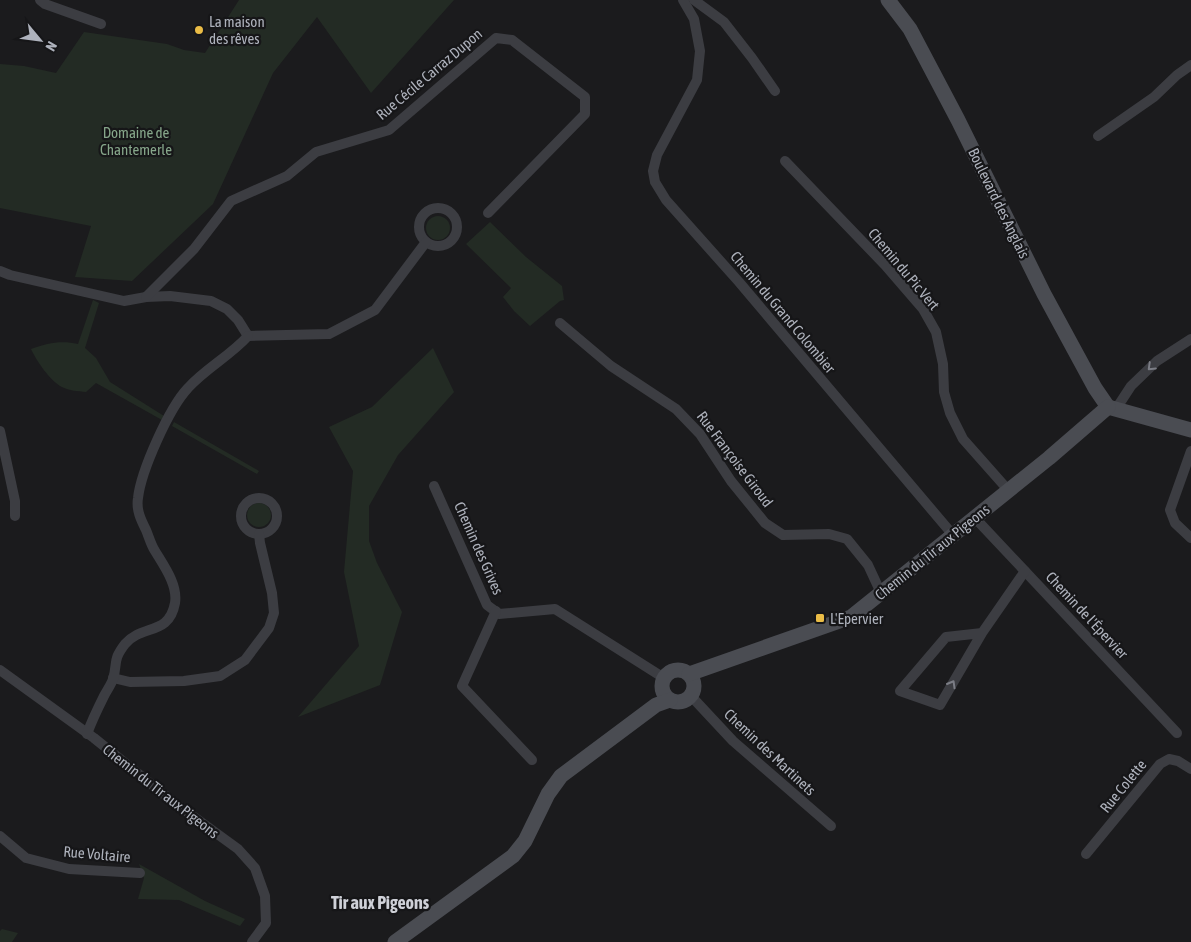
<svg xmlns="http://www.w3.org/2000/svg" width="1191" height="942" font-family="'Asap Condensed',sans-serif">
  <style>
    .green { fill: #232b24 }
    .lines { fill: none; stroke-linecap: round; stroke-linejoin: round }
    .street { stroke: #3c3d42; stroke-width: 10 }
    .secondary { stroke: #4a4c52; stroke-width: 15 }
    .oneway { stroke: #7b7d85 }
    .poi-dot { fill: #eabc46; stroke: #161618; stroke-width: 2 }
    .labels { text-anchor: middle; dominant-baseline: central; stroke-width: 4.5; stroke-linejoin: round; paint-order: stroke }
    .poi-label { font-size: 15px; fill: #aeb2bc; stroke: #161618; text-anchor: start }
    .street-label { font-size: 15px; fill: #aeb2bc; stroke: #161618 }
    .park-label { font-size: 15px; fill: #86a68a; stroke: #161618 }
    .quarter-label { font-size: 18px; font-weight: bold; fill: #cfd1d8; stroke: #161618 }
  </style>
  <rect width="100%" height="100%" fill="#1b1b1d"/>
  <g class="green">
    <polygon points="239,0 454,0 371,93 317,17 273,73 213,204 132,281 75,277 91,226 0,208 0,64 24,66 56,73 84,32 167,44 184,50 205,53"/>
    <circle cx="438" cy="228" r="12"/>
    <polygon points="490,222 526,257 562,286 564,300 560,301 530,326 514,311 503,297 511,288 466,244"/>
    <path d="M 93,300 L 99,303 L 85,348 L 96,358 L 110,382 L 164,416 L 162,420 L 96,383 L 86,392 C 78,391 69,391 62,387 C 50,381 36,360 31,349 C 48,343 61,340 78,344 Z"/>
    <polygon points="433,348 454,392 398,455 369,506 369,541 377,563 402,612 380,685 298,717 359,646 344,572 353,471 329,427 372,407"/>
    <polygon points="174,422 259,471 257,474 172,426"/>
    <circle cx="259" cy="515" r="12"/>
    <polygon points="139,864 205,901 245,919 240,926 179,900 138,899 144,878"/>
    <polygon points="2,929 18,933 12,942 0,942 0,931"/>
  </g>
  <g class="lines">
    <g class="street">
      <polyline points="40,0 45,4 101,24"/>
      <polyline points="683,0 694,19 700,51 697,80 657,155 653,171 655,182 666,200 739,282 953,535"/>
      <polyline points="694,0 724,22 752,58 775,91"/>
      <polyline points="1098,136 1154,97 1177,75 1191,65"/>
      <polyline points="785,161 885,265 923,309 936,332 943,364 944,392 950,413 963,439 1009,491"/>
      <circle cx="438" cy="227" r="19"/>
      <polyline points="0,271 10,275 124,301 146,297 170,296 211,301 227,309 238,320 248,336 329,334 375,310 426,242"/>
      <polyline points="146,297 194,249 231,201 287,176 316,152 389,130 496,38 512,40 585,97 585,114 488,213"/>
      <polyline points="560,323 611,366 676,409 700,434 731,481 765,523 783,535 829,534 847,539 868,565 881,593"/>
      <polyline points="1116,409 1131,386 1157,361 1191,339"/>
      <polyline points="0,431 15,501 15,516"/>
      <polyline points="1191,451 1170,510 1175,523 1191,538"/>
      <polyline points="434,486 487,605 499,614 555,609 664,678"/>
      <circle cx="259" cy="516" r="18"/>
      <polyline points="975,518 1177,733"/>
      <polyline points="496,611 462,686 532,760"/>
      <polyline points="982,633 946,637 900,691 940,705 982,633 1025,571"/>
      <polyline points="0,670 94,738 172,801 238,849 255,868 265,896 266,923 252,942"/>
      <polyline points="113,678 130,682 184,681 220,676 245,660 269,628 274,613 272,593 260,543 259,534"/>
      <polyline points="691,696 733,741 831,826"/>
      <path d="M 87,734 C 92,720 98,708 104,696 C 107,690 111,685 113,679 C 118,662 112,661 125,644 C 142,624 169,636 175,603 C 178,585 164,566 155,551 C 151,545 149,537 146,530 C 141,520 136,510 138,498 C 141,471 169,408 188,388 C 206,368 230,356 248,336"/>
      <polyline points="0,836 26,858 69,869 140,873"/>
      <polyline points="1086,854 1160,764 1169,759 1178,761 1191,769"/>
    </g>
    <g class="secondary">
      <polyline points="888,0 910,29 958,120 1044,294 1095,388 1108,407"/>
      <polyline points="1108,407 1191,430"/>
      <circle cx="678" cy="686" r="16"/>
      <polyline points="689,674 851,617 1049,458 1108,407"/>
      <polyline points="395,942 513,856 525,841 548,794 561,776 656,705 670,700"/>
    </g>
  </g>
  <defs><path id="oneway-chevron" d="M-2-3.5L2.5 0L-2 3.5" fill="none" stroke-width="1.6" stroke-linecap="round" stroke-linejoin="round" transform="scale(1.25)"/></defs>
  <g class="oneway">
    <use href="#oneway-chevron" transform="translate(1151 367) rotate(136)"/>
    <use href="#oneway-chevron" transform="translate(952 684) rotate(-60)"/>
  </g>
  <g class="poi-dot">
    <circle cx="199" cy="30" r="5"/>
    <rect x="815" y="613" width="10" height="10" rx="2.5"/>
  </g>
  <g class="labels">
    <g class="poi-label">
      <text x="209" y="21">La maison<tspan x="209" dy="17">des rêves</tspan></text>
      <text x="830" y="618">L'Epervier</text>
    </g>
    <g class="street-label">
      <text transform="translate(429 74) rotate(-40)">Rue Cécile Carraz Dupon</text>
      <text transform="translate(999 203) rotate(64)">Boulevard des Anglais</text>
      <text transform="translate(904 269) rotate(50)">Chemin du Pic Vert</text>
      <text transform="translate(783 312) rotate(50)">Chemin du Grand Colombier</text>
      <text transform="translate(735 459) rotate(53)">Rue Françoise Giroud</text>
      <text transform="translate(479 548) rotate(66)">Chemin des Grives</text>
      <text transform="translate(932 552) rotate(-39)">Chemin du Tir aux Pigeons</text>
      <text transform="translate(1087 615) rotate(47)">Chemin de l'Épervier</text>
      <text transform="translate(770 752) rotate(43)">Chemin des Martinets</text>
      <text transform="translate(1123 786) rotate(-51)">Rue Colette</text>
      <text transform="translate(161 791) rotate(38)">Chemin du Tir aux Pigeons</text>
      <text transform="translate(97 854) rotate(5)">Rue Voltaire</text>
    </g>
    <g class="park-label">
      <text x="136" y="132">Domaine de<tspan x="136" dy="17">Chantemerle</tspan></text>
    </g>
    <g class="quarter-label">
      <text x="380" y="902">Tir aux Pigeons</text>
    </g>
  </g>
  <g transform="translate(40 40) rotate(119)" stroke="#161618" stroke-width="4" paint-order="stroke">
  <path d="M0-4L9 19L0 12L-9 19Z" fill="#aeb2bc"/>
  <text y="-8" font-size="14" font-weight="bold" text-anchor="middle" fill="#aeb2bc">N</text>
  </g>
</svg>
